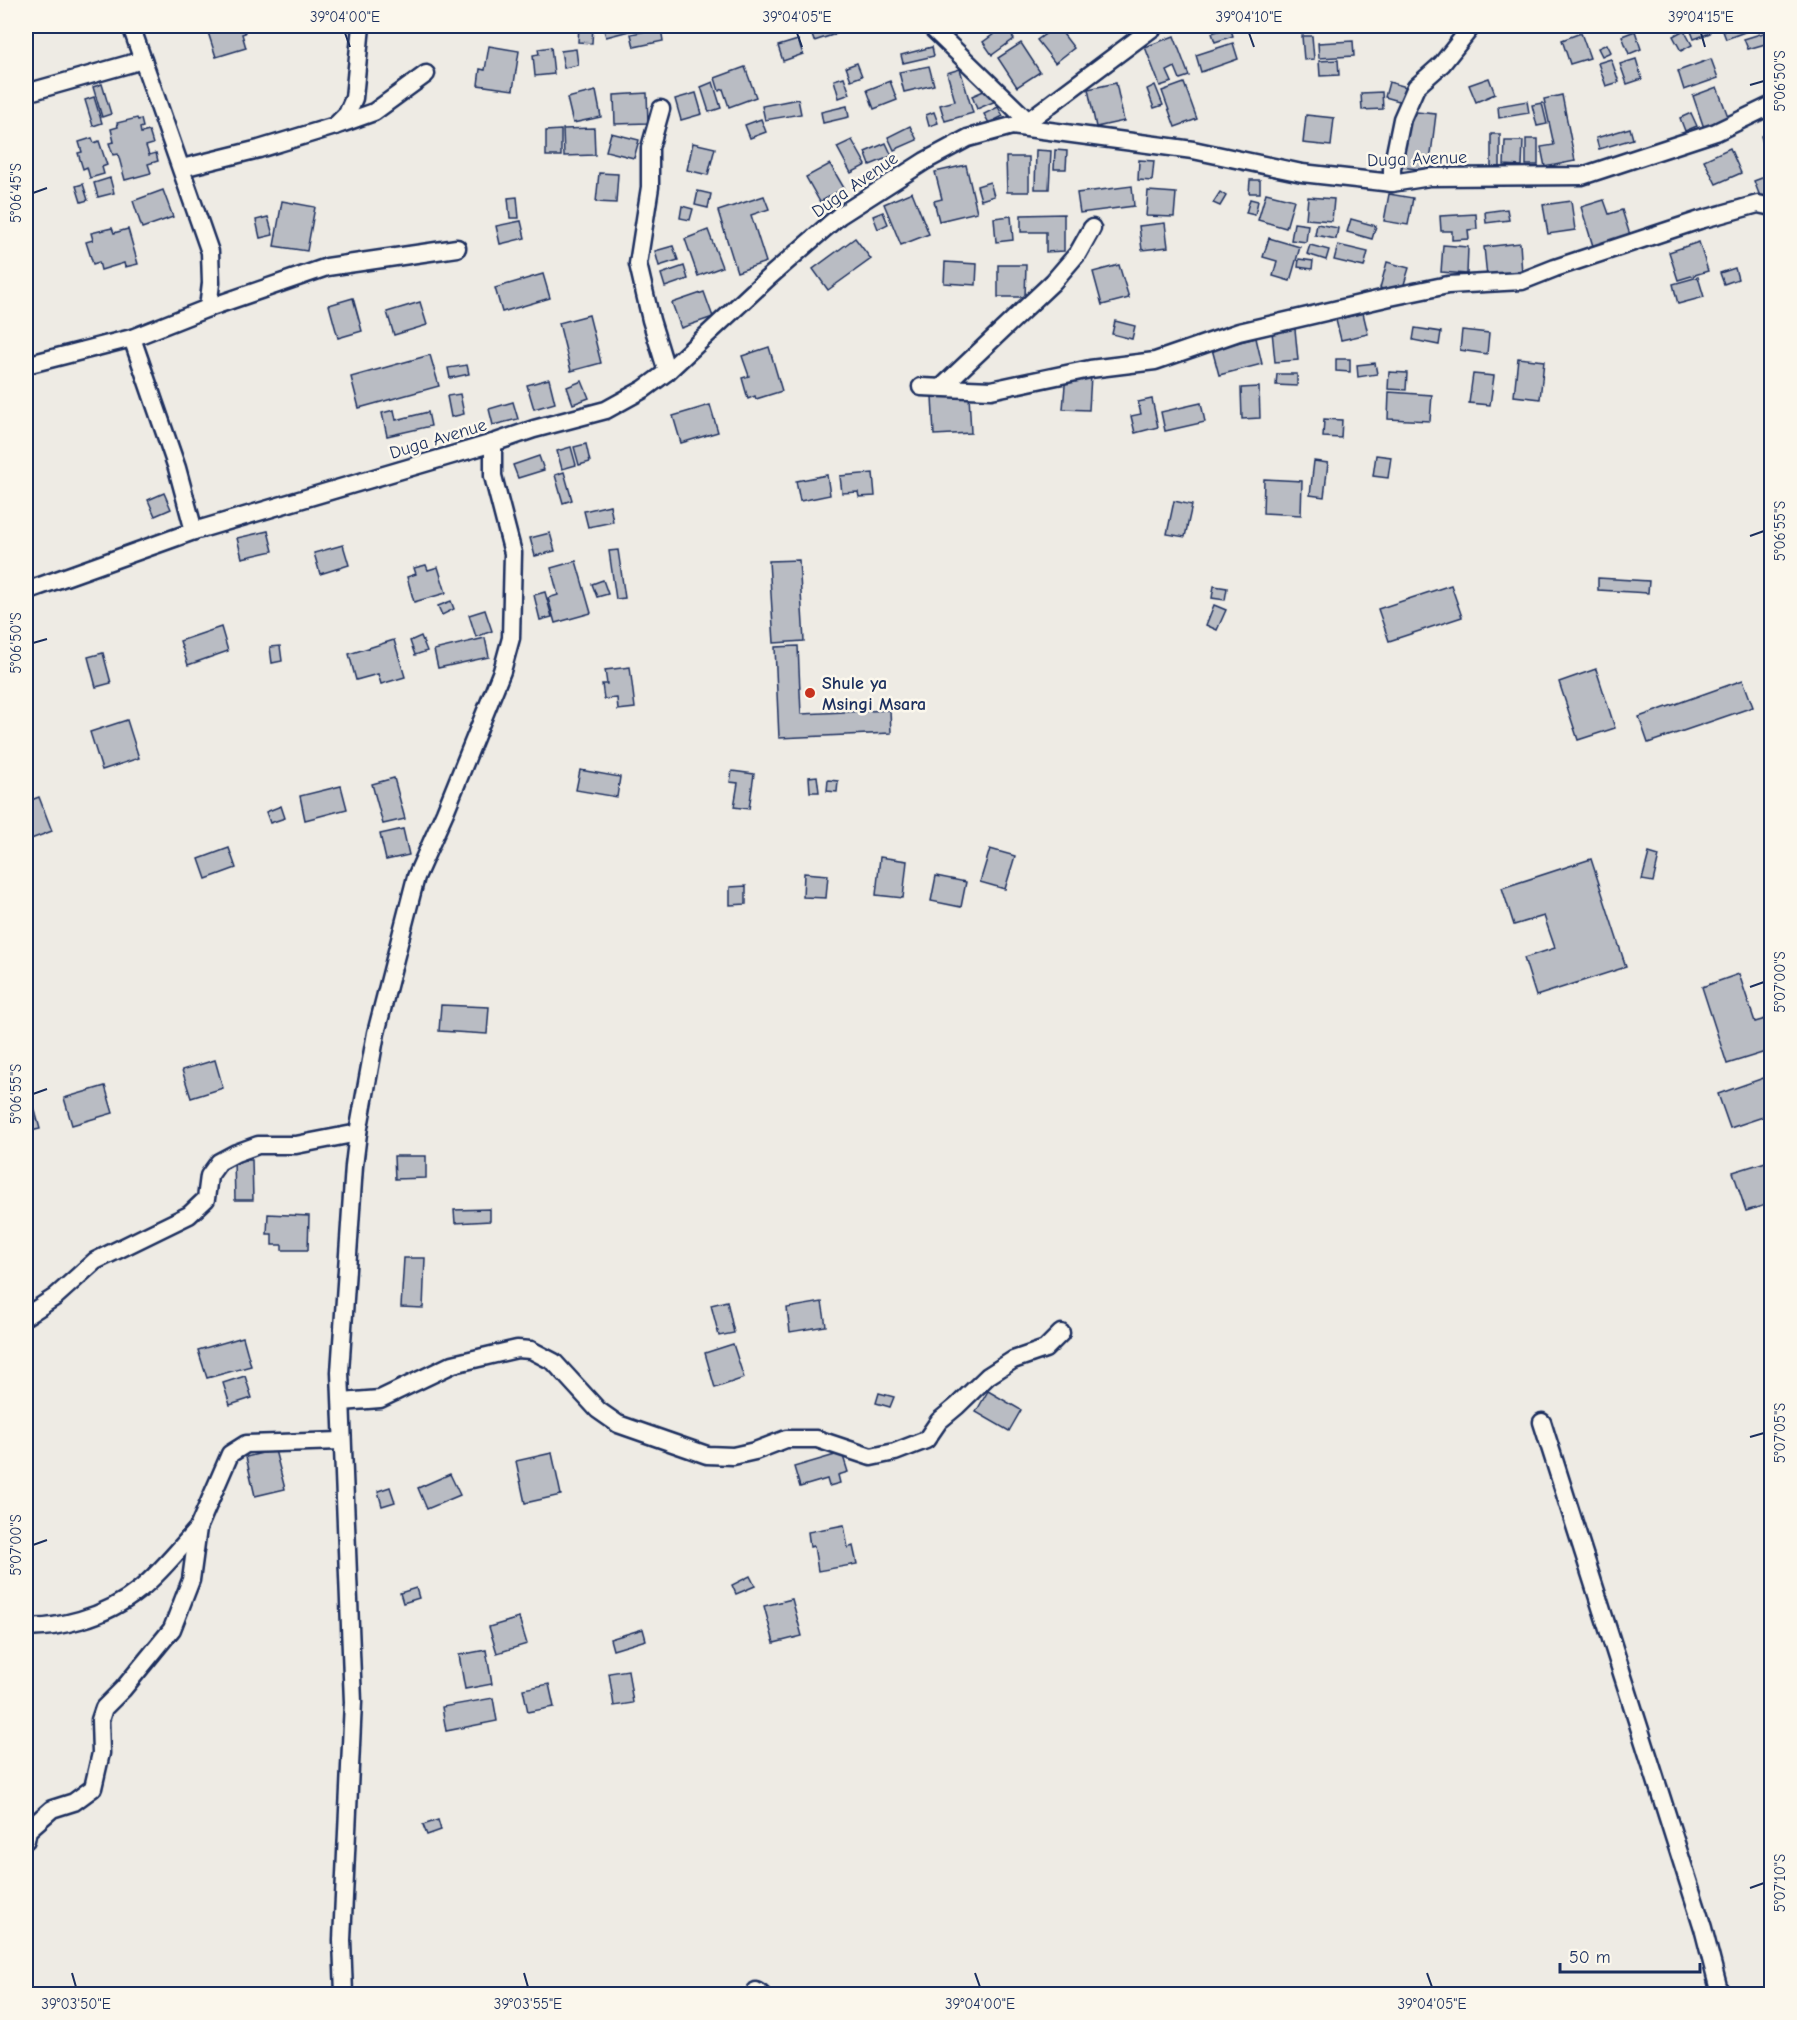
<svg xmlns="http://www.w3.org/2000/svg" width="1797" height="2020" font-family="'Comic Neue',sans-serif">
  <style>
    .building { fill: #b9bcc3; stroke: #1b2f5e; stroke-width: 1.5 }
    .lines { fill: none; stroke-linecap: round; stroke-linejoin: round }
    .minor-casing { stroke: #1b2f5e; stroke-width: 21 }
    .minor { stroke: #fbf7ec; stroke-width: 16 }
    .ticks { fill: none; stroke: #1b2f5e; stroke-width: 2 }
    .poi-dot { fill: #c8321e; stroke: #fbf7ec; stroke-width: 2 }
    .labels { text-anchor: middle; dominant-baseline: central; stroke-width: 5; stroke-linejoin: round; paint-order: stroke }
    .street-label { font-size: 18px; fill: #1b2f5e; stroke: #fbf7ec }
    .poi-label { font-size: 18px; font-weight: bold; fill: #1b2f5e; stroke: #fbf7ec; text-anchor: start }
    .neatline { fill: none; stroke: #1b2f5e; stroke-width: 2 }
    .ticks-label { font-size: 15px; text-anchor: middle; fill: #1b2f5e }
  </style>
  <rect width="100%" height="100%" fill="#eeebe4"/>
  <filter id="ink" filterUnits="userSpaceOnUse"><feTurbulence type="fractalNoise" baseFrequency=".0167" numOctaves="2"/><feDisplacementMap in="SourceGraphic" scale="12" xChannelSelector="R" yChannelSelector="G"/><feConvolveMatrix kernelMatrix="1 2 1 2 8 2 1 2 1" color-interpolation-filters="sRGB"/></filter>
  <g filter="url(#ink)">
    <g class="building">
      <polygon points="206,26 243,26 245,33 242,34 246,48 216,57"/>
      <polygon points="579,26 593,26 592,43 578,42"/>
      <polygon points="603,26 636,26 637,29 606,37"/>
      <polygon points="822,26 833,26 836,34 814,41 810,29"/>
      <polygon points="1005,26 1014,39 992,55 983,42"/>
      <polygon points="1057,26 1074,48 1055,63 1037,40"/>
      <polygon points="1689,26 1707,26 1710,33 1694,39"/>
      <polygon points="1721,26 1748,26 1750,30 1726,39"/>
      <polygon points="1230,27 1233,36 1215,42 1212,33"/>
      <polygon points="661,28 663,41 634,47 631,34"/>
      <polygon points="1684,30 1692,45 1681,51 1673,36"/>
      <polygon points="1635,31 1641,49 1629,54 1622,36"/>
      <polygon points="1770,31 1772,42 1748,49 1744,39"/>
      <polygon points="1581,33 1590,58 1570,64 1562,40"/>
      <polygon points="1174,36 1189,76 1180,79 1175,67 1167,71 1172,82 1160,86 1145,47"/>
      <polygon points="1302,36 1312,36 1314,59 1304,60"/>
      <polygon points="798,40 803,54 783,61 778,46"/>
      <polygon points="1353,41 1354,56 1319,58 1318,43"/>
      <polygon points="1021,43 1040,72 1017,87 998,58"/>
      <polygon points="1233,43 1238,59 1201,72 1196,55"/>
      <polygon points="1607,44 1611,52 1602,56 1598,48"/>
      <polygon points="489,46 519,51 513,90 478,85 480,69 485,70"/>
      <polygon points="551,47 554,74 535,76 533,55 539,54 538,49"/>
      <polygon points="932,47 934,56 903,63 901,55"/>
      <polygon points="576,49 578,65 564,68 561,51"/>
      <polygon points="1611,59 1619,82 1606,86 1598,63"/>
      <polygon points="1636,59 1642,79 1627,84 1620,64"/>
      <polygon points="1711,59 1718,78 1684,90 1678,71"/>
      <polygon points="1338,60 1339,75 1320,76 1319,61"/>
      <polygon points="857,63 862,76 851,80 846,67"/>
      <polygon points="929,66 934,85 904,92 899,72"/>
      <polygon points="745,67 756,97 729,107 723,89 719,91 715,78"/>
      <polygon points="960,69 973,113 945,121 940,105 955,101 947,73"/>
      <polygon points="844,77 850,94 839,98 834,80"/>
      <polygon points="1489,78 1495,94 1476,102 1469,85"/>
      <polygon points="890,81 897,100 874,109 867,90"/>
      <polygon points="713,82 721,108 709,112 701,87"/>
      <polygon points="1389,82 1410,88 1406,103 1385,97"/>
      <polygon points="1116,83 1124,121 1096,127 1088,89"/>
      <polygon points="1184,83 1197,119 1175,127 1162,91"/>
      <polygon points="102,84 111,114 102,117 93,87"/>
      <polygon points="1155,85 1163,105 1154,108 1147,89"/>
      <polygon points="993,87 998,100 977,109 972,96"/>
      <polygon points="1717,87 1729,119 1704,128 1693,96"/>
      <polygon points="596,91 601,117 573,123 567,98"/>
      <polygon points="1382,92 1383,109 1362,110 1361,93"/>
      <polygon points="647,93 648,123 615,124 614,95"/>
      <polygon points="696,93 702,114 681,120 675,99"/>
      <polygon points="1562,95 1575,161 1545,167 1541,147 1554,145 1544,99"/>
      <polygon points="94,97 102,123 93,126 85,100"/>
      <polygon points="798,99 801,114 765,120 762,106"/>
      <polygon points="1527,101 1529,113 1499,118 1498,106"/>
      <polygon points="1542,103 1547,124 1537,126 1532,105"/>
      <polygon points="847,106 849,117 823,123 821,112"/>
      <polygon points="998,107 1003,116 989,123 984,114"/>
      <polygon points="1406,111 1436,114 1429,170 1399,167"/>
      <polygon points="934,112 938,123 929,126 926,115"/>
      <polygon points="1691,113 1697,126 1685,131 1680,118"/>
      <polygon points="1306,115 1334,118 1331,146 1303,143"/>
      <polygon points="137,118 138,120 141,119 143,127 140,128 141,133 149,131 153,144 146,146 149,155 156,153 158,161 148,164 151,173 125,180 118,154 113,155 109,143 114,142 111,129 118,127 117,123"/>
      <polygon points="761,119 766,132 750,138 745,125"/>
      <polygon points="910,126 917,140 894,150 888,137"/>
      <polygon points="594,128 595,155 564,156 563,129"/>
      <polygon points="1630,128 1633,139 1599,149 1596,138"/>
      <polygon points="561,130 561,156 546,156 546,131"/>
      <polygon points="611,133 639,140 634,158 606,151"/>
      <polygon points="1772,133 1772,151 1766,153 1761,136"/>
      <rect x="1491" y="134" width="9" height="34"/>
      <polygon points="92,138 94,143 99,141 107,165 102,167 104,174 90,178 87,167 83,169 78,153 82,152 79,142"/>
      <rect x="1526" y="139" width="12" height="26"/>
      <polygon points="852,140 866,165 851,173 837,147"/>
      <polygon points="1505,141 1523,141 1522,166 1504,165"/>
      <polygon points="693,143 715,148 708,175 687,170"/>
      <polygon points="886,143 892,156 870,165 865,152"/>
      <polygon points="1730,148 1741,173 1716,184 1704,160"/>
      <polygon points="1036,150 1051,151 1049,189 1035,189"/>
      <polygon points="1055,150 1067,151 1066,169 1054,169"/>
      <polygon points="1006,157 1029,157 1029,192 1007,192"/>
      <polygon points="1139,160 1154,161 1152,181 1138,180"/>
      <polygon points="830,164 844,188 820,202 806,177"/>
      <polygon points="966,165 977,212 939,221 934,201 942,199 935,172"/>
      <polygon points="599,173 618,174 616,203 596,202"/>
      <polygon points="1772,174 1772,195 1761,199 1754,181"/>
      <polygon points="110,178 114,193 98,197 94,183"/>
      <polygon points="1250,180 1260,180 1260,193 1249,193"/>
      <polygon points="990,182 994,196 981,200 977,186"/>
      <polygon points="83,184 88,200 81,202 76,186"/>
      <polygon points="1132,186 1134,206 1080,213 1077,193"/>
      <polygon points="163,190 173,217 142,228 133,201"/>
      <polygon points="698,191 711,194 708,208 695,205"/>
      <polygon points="1148,191 1176,193 1174,217 1146,216"/>
      <polygon points="912,192 929,234 901,245 884,204"/>
      <polygon points="1220,192 1226,196 1220,206 1213,203"/>
      <polygon points="1266,193 1294,200 1286,228 1258,220"/>
      <polygon points="1389,194 1413,198 1408,225 1384,221"/>
      <polygon points="764,196 769,209 751,215 766,262 737,272 718,211"/>
      <polygon points="517,197 519,218 510,218 508,198"/>
      <polygon points="1308,197 1334,199 1332,221 1306,219"/>
      <polygon points="1250,199 1258,201 1255,215 1246,213"/>
      <polygon points="1604,200 1609,214 1622,210 1630,235 1593,246 1581,207"/>
      <polygon points="282,201 315,207 307,251 274,246"/>
      <polygon points="1571,201 1575,230 1548,234 1543,205"/>
      <polygon points="682,206 693,209 690,220 680,218"/>
      <polygon points="1507,209 1509,220 1486,223 1485,212"/>
      <polygon points="883,212 888,224 878,229 873,216"/>
      <polygon points="1064,214 1064,251 1046,252 1046,232 1021,232 1021,215"/>
      <polygon points="1476,214 1477,229 1468,230 1469,239 1452,240 1452,231 1441,231 1440,216"/>
      <polygon points="1011,216 1013,240 996,242 994,218"/>
      <polygon points="268,217 273,235 260,238 256,220"/>
      <polygon points="1351,219 1376,226 1372,239 1347,232"/>
      <polygon points="521,221 525,238 500,244 496,226"/>
      <polygon points="1165,223 1168,247 1142,250 1139,226"/>
      <polygon points="1294,223 1308,225 1306,242 1291,240"/>
      <polygon points="1317,224 1338,228 1336,239 1315,235"/>
      <polygon points="112,228 114,233 128,229 138,264 125,267 124,263 101,270 99,262 93,264 86,242 93,240 91,233"/>
      <polygon points="708,230 722,267 698,276 685,239"/>
      <polygon points="855,238 871,259 828,290 813,269"/>
      <polygon points="1269,238 1300,247 1290,281 1273,276 1277,261 1263,257"/>
      <polygon points="1699,242 1708,271 1678,280 1669,252"/>
      <polygon points="1520,243 1522,274 1487,277 1484,247"/>
      <polygon points="1310,245 1329,250 1326,260 1307,254"/>
      <polygon points="1338,245 1368,252 1364,267 1334,260"/>
      <polygon points="1443,245 1468,247 1467,274 1441,272"/>
      <polygon points="673,246 678,260 659,266 655,251"/>
      <polygon points="1299,259 1313,261 1312,269 1298,267"/>
      <polygon points="945,262 977,264 976,285 944,283"/>
      <polygon points="1387,262 1409,268 1401,294 1380,288"/>
      <polygon points="998,265 1026,265 1025,297 998,297"/>
      <polygon points="1119,265 1129,298 1102,305 1093,272"/>
      <polygon points="684,266 688,279 665,287 661,274"/>
      <polygon points="1735,268 1738,279 1724,284 1720,273"/>
      <polygon points="543,274 550,298 502,312 495,288"/>
      <polygon points="1698,277 1704,297 1678,304 1673,284"/>
      <polygon points="704,292 713,317 681,328 672,303"/>
      <polygon points="353,298 362,331 338,338 329,305"/>
      <polygon points="420,302 427,325 394,335 387,312"/>
      <polygon points="1363,313 1368,334 1341,340 1336,320"/>
      <polygon points="589,315 601,363 571,371 559,323"/>
      <polygon points="1115,321 1135,326 1132,339 1112,334"/>
      <polygon points="1415,328 1441,332 1439,345 1413,340"/>
      <polygon points="1295,329 1298,360 1275,362 1272,331"/>
      <polygon points="1462,330 1489,333 1487,354 1460,350"/>
      <polygon points="1256,338 1262,364 1219,375 1212,349"/>
      <polygon points="769,347 782,391 756,399 755,396 748,399 742,378 749,376 742,356"/>
      <polygon points="430,355 439,386 359,408 351,377"/>
      <polygon points="1518,358 1544,361 1540,399 1514,396"/>
      <polygon points="1336,359 1350,359 1350,372 1336,371"/>
      <polygon points="1375,363 1377,374 1358,377 1357,365"/>
      <polygon points="467,365 469,374 450,378 448,368"/>
      <polygon points="1389,372 1407,373 1406,390 1388,389"/>
      <polygon points="1066,374 1091,375 1089,410 1063,409"/>
      <polygon points="1277,374 1297,374 1297,386 1276,385"/>
      <polygon points="1473,374 1494,376 1490,405 1469,403"/>
      <polygon points="549,379 555,403 534,409 527,385"/>
      <polygon points="582,381 589,398 573,404 567,387"/>
      <polygon points="1259,387 1260,418 1242,419 1241,388"/>
      <polygon points="1389,392 1432,395 1430,421 1388,419"/>
      <polygon points="460,394 464,414 451,417 447,396"/>
      <polygon points="969,395 971,433 934,435 932,396"/>
      <polygon points="1152,399 1158,427 1135,433 1131,416 1141,414 1138,402"/>
      <polygon points="513,402 518,419 493,425 489,409"/>
      <polygon points="1201,403 1205,422 1165,431 1161,412"/>
      <polygon points="710,405 718,432 681,443 673,416"/>
      <polygon points="394,410 396,420 428,412 431,426 387,436 382,413"/>
      <polygon points="1324,419 1342,420 1341,438 1323,437"/>
      <polygon points="586,444 590,462 579,465 574,447"/>
      <polygon points="571,447 576,465 562,469 557,451"/>
      <polygon points="1376,455 1391,457 1388,478 1373,476"/>
      <polygon points="539,456 544,470 518,478 513,465"/>
      <polygon points="1314,461 1328,463 1324,497 1310,495"/>
      <polygon points="564,472 572,500 563,503 555,475"/>
      <polygon points="873,473 875,496 859,497 858,492 842,493 840,476"/>
      <polygon points="827,475 830,495 800,501 796,481"/>
      <polygon points="1264,479 1302,481 1301,515 1263,513"/>
      <polygon points="164,493 171,509 155,516 148,500"/>
      <polygon points="1174,501 1192,505 1185,537 1167,534"/>
      <polygon points="610,505 613,522 588,527 584,511"/>
      <polygon points="268,531 273,551 242,558 237,538"/>
      <polygon points="550,533 555,551 535,556 530,538"/>
      <polygon points="343,545 349,565 320,574 314,553"/>
      <polygon points="618,550 625,598 616,599 609,551"/>
      <polygon points="799,560 804,641 774,643 769,561"/>
      <polygon points="576,561 591,613 555,623 548,598 558,595 551,568"/>
      <polygon points="426,565 428,570 438,567 446,593 414,602 407,577 416,574 414,568"/>
      <polygon points="1598,578 1649,581 1648,593 1598,590"/>
      <polygon points="603,580 608,594 597,597 592,584"/>
      <polygon points="1451,585 1462,617 1389,641 1378,609"/>
      <polygon points="1214,586 1227,588 1225,600 1212,598"/>
      <polygon points="545,592 552,617 540,620 534,595"/>
      <polygon points="451,601 454,609 442,615 438,606"/>
      <polygon points="1214,605 1226,610 1217,630 1206,625"/>
      <polygon points="485,610 492,631 476,637 469,615"/>
      <polygon points="221,627 228,651 188,665 180,641"/>
      <polygon points="421,636 427,651 415,655 410,641"/>
      <polygon points="485,638 489,657 438,668 434,650"/>
      <polygon points="394,640 405,677 381,684 378,674 356,680 349,654"/>
      <polygon points="280,646 282,661 272,663 270,647"/>
      <polygon points="798,646 801,714 890,710 891,733 779,738 775,647"/>
      <polygon points="103,653 111,683 96,687 88,657"/>
      <polygon points="630,667 635,708 618,710 617,698 604,699 602,684 607,684 605,670"/>
      <polygon points="1596,669 1615,728 1578,740 1559,682"/>
      <polygon points="1743,680 1753,707 1648,743 1639,717"/>
      <polygon points="127,720 139,758 102,770 90,732"/>
      <polygon points="580,770 620,777 617,797 576,790"/>
      <polygon points="732,771 754,774 749,809 734,807 738,783 730,782"/>
      <polygon points="817,776 819,792 810,792 809,777"/>
      <polygon points="394,778 405,819 383,824 372,784"/>
      <polygon points="828,780 838,781 837,792 827,791"/>
      <polygon points="341,786 347,809 305,820 300,796"/>
      <polygon points="39,797 52,831 26,841 26,802"/>
      <polygon points="281,806 285,818 270,823 266,812"/>
      <polygon points="403,829 409,855 386,860 380,834"/>
      <polygon points="229,848 236,868 206,879 199,859"/>
      <polygon points="990,849 1015,856 1005,889 980,882"/>
      <polygon points="1649,853 1659,856 1653,882 1642,880"/>
      <polygon points="880,857 907,861 903,898 876,895"/>
      <polygon points="1591,859 1626,967 1536,996 1524,958 1555,948 1544,916 1514,925 1502,888"/>
      <polygon points="804,873 828,875 826,898 803,897"/>
      <polygon points="936,876 966,882 961,907 931,901"/>
      <polygon points="746,886 746,904 730,905 730,887"/>
      <polygon points="1739,974 1755,1022 1772,1017 1772,1050 1727,1064 1702,987"/>
      <polygon points="441,1005 489,1007 487,1034 439,1031"/>
      <polygon points="215,1060 223,1088 191,1098 182,1070"/>
      <polygon points="1772,1075 1772,1114 1730,1128 1718,1094"/>
      <polygon points="105,1086 113,1113 72,1125 64,1098"/>
      <polygon points="31,1096 40,1129 26,1132 26,1097"/>
      <polygon points="394,1156 426,1156 426,1178 395,1179"/>
      <polygon points="234,1160 252,1160 253,1200 235,1200"/>
      <polygon points="1772,1160 1772,1203 1746,1211 1733,1172"/>
      <polygon points="490,1209 490,1221 455,1223 454,1210"/>
      <polygon points="268,1214 309,1216 308,1250 282,1250 282,1245 272,1245 272,1234 267,1234"/>
      <polygon points="404,1258 425,1258 423,1308 401,1307"/>
      <polygon points="727,1301 734,1333 719,1336 711,1305"/>
      <polygon points="822,1302 826,1326 790,1332 787,1308"/>
      <polygon points="243,1337 251,1366 207,1378 198,1350"/>
      <polygon points="733,1344 744,1378 715,1388 705,1353"/>
      <polygon points="245,1376 252,1398 230,1405 223,1383"/>
      <polygon points="988,1391 1021,1410 1009,1431 976,1412"/>
      <polygon points="879,1393 894,1397 890,1407 876,1403"/>
      <polygon points="275,1450 285,1489 255,1496 246,1457"/>
      <polygon points="552,1453 561,1495 525,1503 516,1461"/>
      <polygon points="842,1453 848,1472 838,1475 840,1483 829,1486 827,1479 800,1487 794,1467"/>
      <polygon points="450,1474 460,1495 427,1509 418,1488"/>
      <polygon points="390,1487 395,1502 382,1506 378,1491"/>
      <polygon points="844,1525 848,1548 853,1546 857,1564 818,1571 814,1546 810,1547 808,1532"/>
      <polygon points="750,1576 755,1586 736,1594 732,1585"/>
      <polygon points="416,1588 419,1598 403,1603 400,1593"/>
      <polygon points="792,1599 802,1636 774,1643 764,1606"/>
      <polygon points="519,1618 527,1644 497,1653 489,1627"/>
      <polygon points="643,1629 646,1640 613,1650 610,1639"/>
      <polygon points="486,1650 492,1684 465,1689 459,1655"/>
      <polygon points="628,1670 633,1703 614,1706 609,1673"/>
      <polygon points="549,1684 554,1707 528,1712 523,1689"/>
      <polygon points="493,1698 497,1721 446,1731 442,1707"/>
      <polygon points="438,1820 441,1830 427,1835 423,1825"/>
    </g>
    <g class="lines">
      <defs>
        <g id="minor">
          <polyline points="131,26 210,252 211,283 208,308"/>
          <polyline points="930,26 1028,121"/>
          <polyline points="26,93 143,60"/>
          <polyline points="661,109 650,148 650,187 638,264 651,320 667,372"/>
          <polyline points="335,126 347,114 354,98 361,26"/>
          <polyline points="1014,126 1028,121 1155,26"/>
          <polyline points="182,168 259,149 335,126 374,112 426,74"/>
          <polyline points="1392,183 1392,168 1402,119 1416,87 1442,64 1472,26"/>
          <polyline points="132,338 177,468 194,531"/>
          <polyline points="26,365 132,338 208,308 327,267 457,248"/>
          <polyline points="921,387 991,390 1090,369 1155,361 1239,332 1390,297 1448,285 1522,281 1555,268 1700,220 1758,204 1772,207"/>
          <polyline points="942,387 1053,282 1078,253 1092,228"/>
          <polyline points="26,591 194,531 493,443 534,429 606,410 644,389 667,372 769,277 839,216 925,161 968,138 1012,126 1193,150 1302,173 1392,183 1430,177 1582,176 1716,132 1772,105"/>
          <polyline points="26,1316 55,1297 95,1261 189,1215 206,1199 209,1176 219,1162 236,1153 258,1145 296,1145 358,1133"/>
          <polyline points="342,1402 380,1399 453,1364 517,1349 531,1350 554,1362 598,1410 618,1424 707,1455 733,1456 755,1451 786,1439 817,1439 871,1457 895,1452 926,1440 939,1421 957,1406 988,1376 1013,1360 1045,1349 1061,1333"/>
          <polyline points="1542,1422 1703,1928 1720,1994"/>
          <path d="M 26,1627 C 44,1629 62,1625 80,1620 C 137,1604 161,1570 198,1528"/>
          <polyline points="26,1840 28,1830 52,1809 74,1802 93,1788 101,1753 100,1720 104,1708 123,1689 172,1629 191,1580 198,1528 230,1454 246,1444 341,1441"/>
          <polyline points="756,1991 761,1994"/>
          <polyline points="344,1994 342,1940 353,1702 340,1372 354,1166 358,1133 376,1033 416,877 445,812 502,671 511,638 513,553 493,476 493,443"/>
        </g>
      </defs>
      <use href="#minor" class="minor-casing"/>
      <use href="#minor" class="minor"/>
    </g>
  </g>
  <path class="ticks" d="M 345,33 L 350,47M 797,33 L 802,47M 1249,33 L 1254,47M 1701,33 L 1705,47M 1750,85 L 1764,81M 33,193 L 47,188M 1750,536 L 1764,531M 33,643 L 47,639M 1750,987 L 1764,982M 33,1094 L 47,1089M 1750,1437 L 1764,1433M 33,1545 L 47,1540M 1750,1888 L 1764,1883M 72,1973 L 76,1987M 524,1973 L 528,1987M 975,1973 L 980,1987M 1427,1973 L 1432,1987"/>
  <circle class="poi-dot" cx="810" cy="693" r="6"/>
  <g class="labels">
    <g class="street-label">
      <text transform="translate(1417 159) rotate(-2)">Duga Avenue</text>
      <text transform="translate(855 185) rotate(-35)">Duga Avenue</text>
      <text transform="translate(438 439) rotate(-17)">Duga Avenue</text>
    </g>
    <g class="poi-label">
      <text x="822" y="683">Shule ya<tspan x="822" dy="21">Msingi Msara</tspan></text>
    </g>
  </g>
  <rect width="1797" height="2020" fill="none" stroke="#fbf7ec" stroke-width="66"/>
  <path d="M1560 1963v9h140v-9" fill="none" stroke="#1b2f5e" stroke-width="3"/>
  <text x="1569" y="1963" font-size="18" fill="#1b2f5e" stroke="#fbf7ec" stroke-width="4.5" paint-order="stroke">50 m</text>
  <rect x="33" y="33" width="1731" height="1954" class="neatline"/>
  <g class="ticks-label">
    <text x="345" y="22">39°04'00"E</text>
    <text x="797" y="22">39°04'05"E</text>
    <text x="1249" y="22">39°04'10"E</text>
    <text x="1701" y="22">39°04'15"E</text>
    <text transform="translate(1780 81) rotate(-90)" y="5">5°06'50"S</text>
    <text transform="translate(16 193) rotate(-90)" y="5">5°06'45"S</text>
    <text transform="translate(1780 531) rotate(-90)" y="5">5°06'55"S</text>
    <text transform="translate(16 643) rotate(-90)" y="5">5°06'50"S</text>
    <text transform="translate(1780 982) rotate(-90)" y="5">5°07'00"S</text>
    <text transform="translate(16 1094) rotate(-90)" y="5">5°06'55"S</text>
    <text transform="translate(1780 1433) rotate(-90)" y="5">5°07'05"S</text>
    <text transform="translate(16 1545) rotate(-90)" y="5">5°07'00"S</text>
    <text transform="translate(1780 1883) rotate(-90)" y="5">5°07'10"S</text>
    <text x="76" y="2009">39°03'50"E</text>
    <text x="528" y="2009">39°03'55"E</text>
    <text x="980" y="2009">39°04'00"E</text>
    <text x="1432" y="2009">39°04'05"E</text>
  </g>
</svg>
